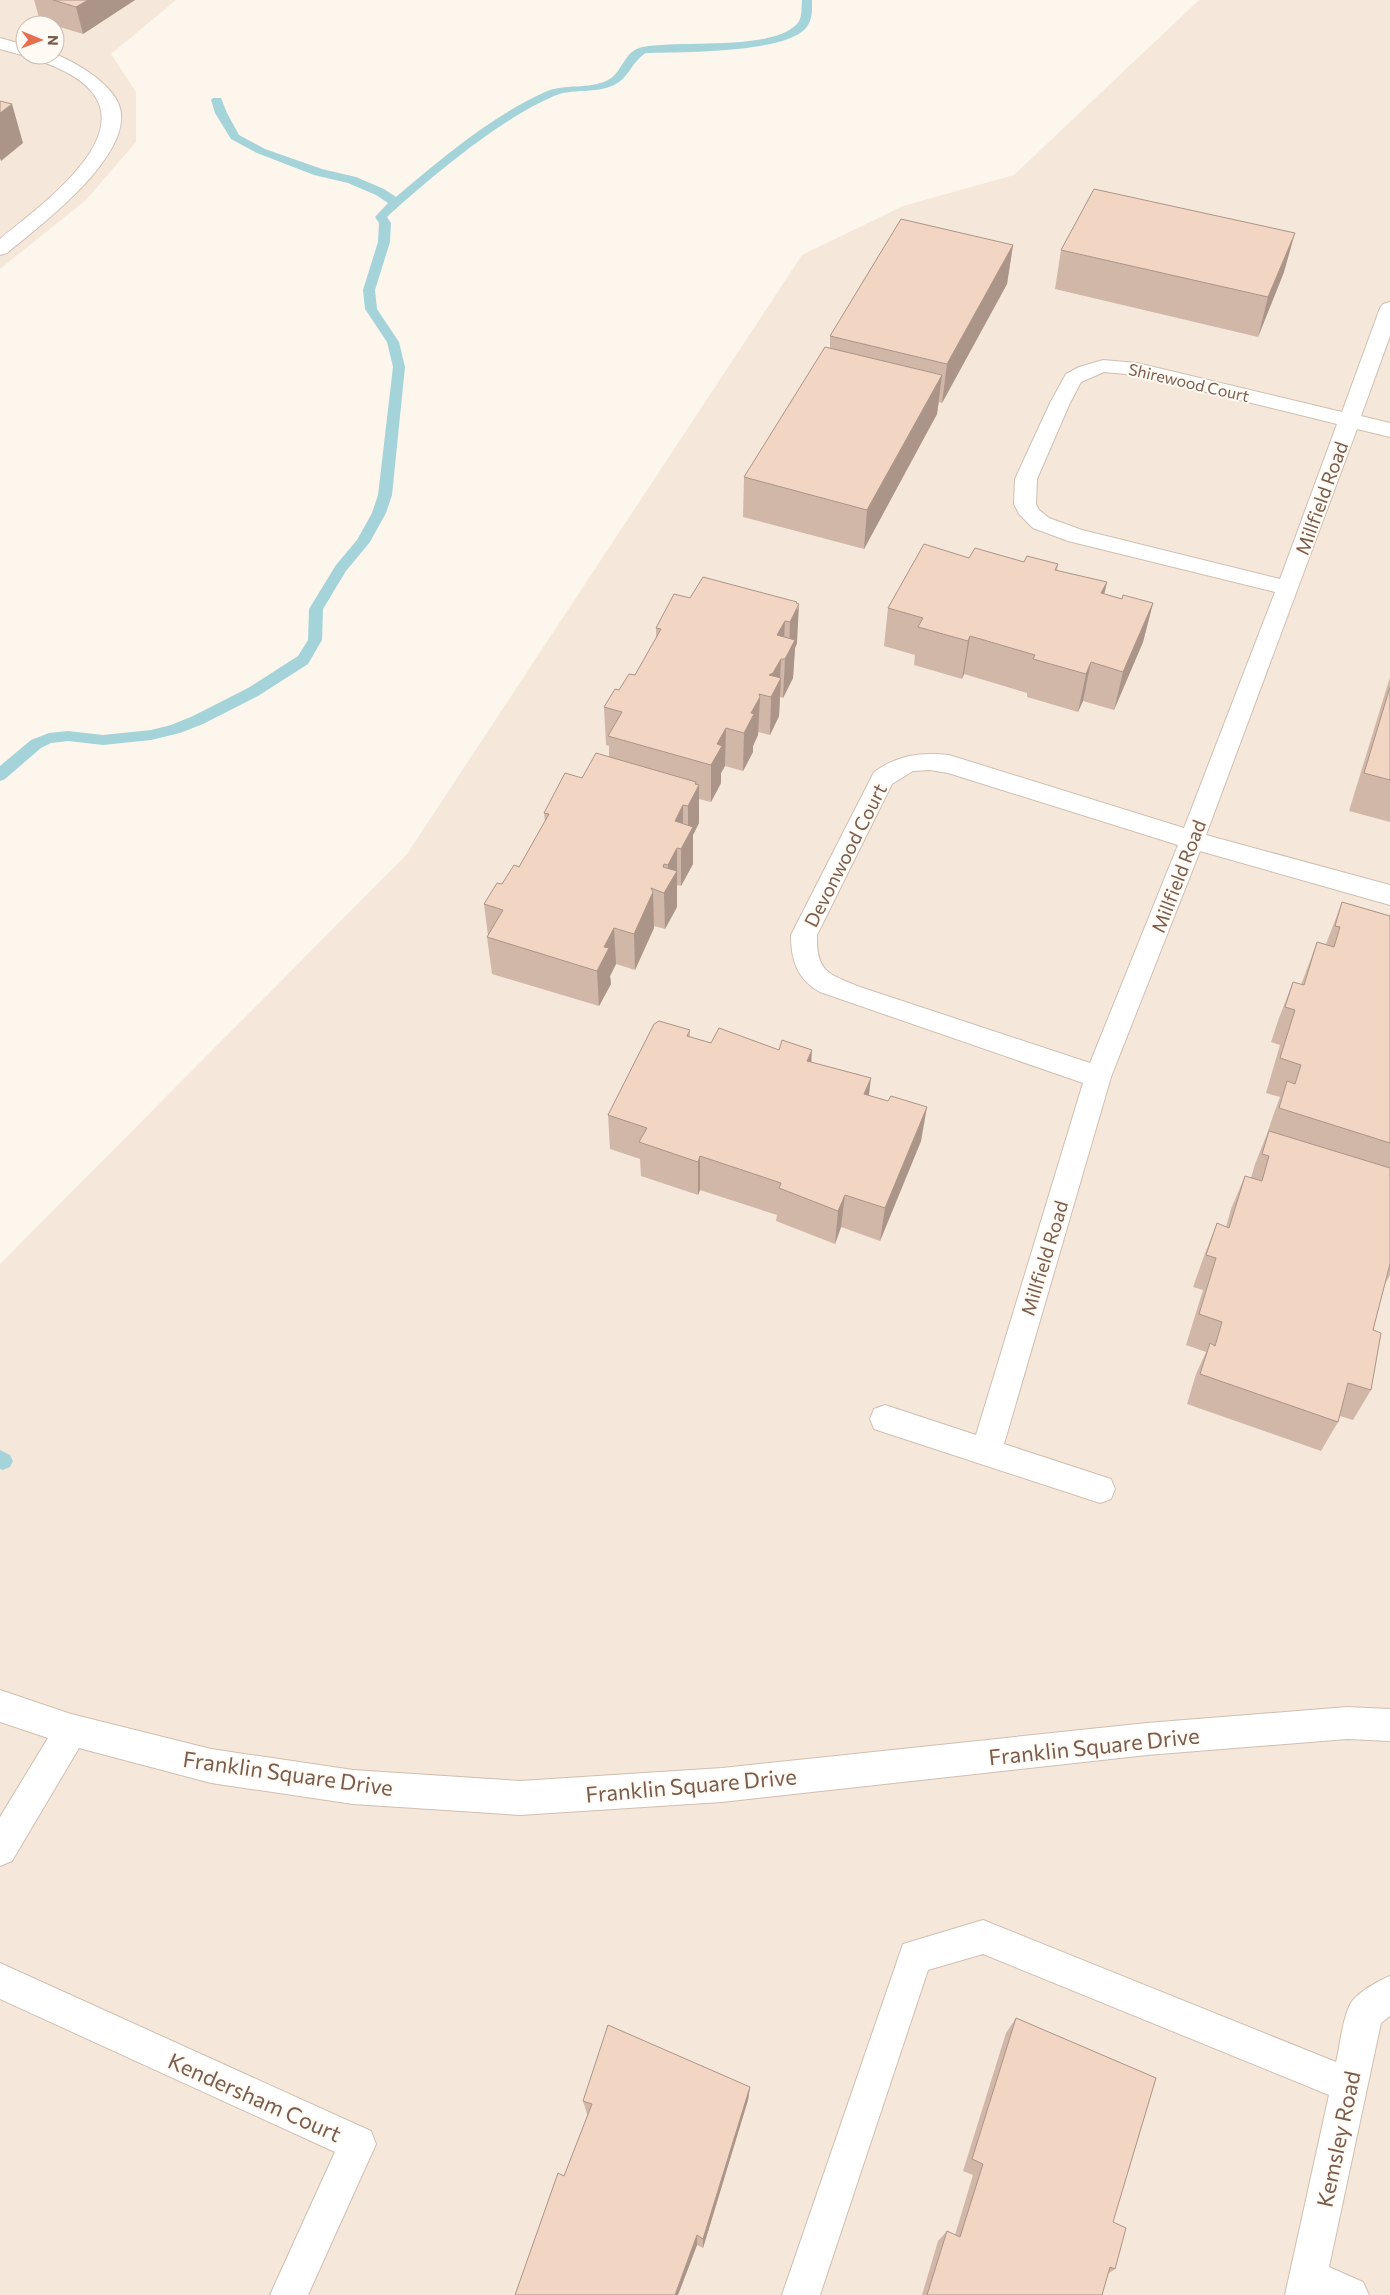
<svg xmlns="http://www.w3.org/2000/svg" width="1390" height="2295" font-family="Commissioner,sans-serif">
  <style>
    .residential { fill: #f5e8da; fill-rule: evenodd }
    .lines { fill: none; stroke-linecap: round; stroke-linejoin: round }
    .stream { fill: #a5d3da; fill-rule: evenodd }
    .minor-casing { stroke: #d1beb0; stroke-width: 2 }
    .minor { fill: #fff; fill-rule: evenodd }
    .wall { fill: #d1b7a8 }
    .shaded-wall { fill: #aa9588 }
    .building { fill: #f3d5c3; stroke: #aa9588 }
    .labels { text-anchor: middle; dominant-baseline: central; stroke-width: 4; stroke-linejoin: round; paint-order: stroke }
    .far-street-label { font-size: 16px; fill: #7a5c4d; stroke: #fffaf3 }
    .street-label { font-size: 19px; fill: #7a5c4d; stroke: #fffaf3 }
    .near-street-label { font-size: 22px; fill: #7a5c4d; stroke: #fffaf3 }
  </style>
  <rect width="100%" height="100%" fill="#fdf6ec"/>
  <g class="residential">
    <path d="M 0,0 L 176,0 L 111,54 L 136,92 L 136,142 L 86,200 L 0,269 ZM 25,25 L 55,25 L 55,55 L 25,55 Z"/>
    <polygon points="1199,0 1390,0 1390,2295 0,2295 0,1264 407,854 802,255 903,206 1014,175"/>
  </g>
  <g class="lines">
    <g class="stream">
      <path d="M 802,0 L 812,0 C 812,11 813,20 805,29 C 783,53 680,52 646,53 C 632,61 629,78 614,85 C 595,94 573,88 554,96 C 500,119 435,174 390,214 L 387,217 L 391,223 L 390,242 L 375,290 L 377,309 L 399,342 L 405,367 L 392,495 L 386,513 L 370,542 L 346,571 L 323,609 L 322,640 L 308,664 L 258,696 L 203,724 L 180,733 L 151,740 L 103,745 L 68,741 L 51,743 L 41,748 L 5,779 L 0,781 L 0,766 L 31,740 L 49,733 L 68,731 L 103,735 L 151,730 L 171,725 L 193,716 L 248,688 L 298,656 L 308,640 L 309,609 L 336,565 L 357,540 L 372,513 L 378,495 L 393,367 L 387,342 L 365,309 L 363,290 L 378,242 L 379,223 L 375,217 L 388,203 L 376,195 L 348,183 L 314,175 L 257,153 L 231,139 L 215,113 L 211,100 L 213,98 L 221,98 L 227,113 L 239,135 L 265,149 L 322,169 L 356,177 L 384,189 L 396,197 C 442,158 490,117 545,92 C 565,83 589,90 608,80 C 623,72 624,50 643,47 C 680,40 769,51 796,25 C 803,19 801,8 802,0 Z"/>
      <polygon points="0,1450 10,1455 13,1461 10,1467 3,1470 0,1469"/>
    </g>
    <defs>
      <g id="minor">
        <polygon points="0,38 25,45 25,55 30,55 25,56 0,49"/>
        <path d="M 55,54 C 77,63 118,86 121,113 C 126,161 41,225 7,253 L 0,255 L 0,239 C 64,188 174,104 34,59 L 31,55 Z"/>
        <path d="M 1390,302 L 1390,336 L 1361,416 L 1390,423 L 1390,437 L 1357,429 L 1206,835 L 1390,885 L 1390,905 L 1200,851 L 1111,1077 L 1004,1444 L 1111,1479 L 1115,1489 L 1111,1499 L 1100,1503 L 874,1429 L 870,1419 L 874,1409 L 885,1405 L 976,1435 L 1083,1083 L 820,992 C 797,979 791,960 791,935 L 874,772 C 898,755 920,752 949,755 L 1184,828 L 1275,592 L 1068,541 L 1033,528 L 1019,514 L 1014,504 L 1015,479 L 1050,403 L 1066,374 L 1079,367 L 1103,360 L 1137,363 L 1342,412 L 1380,308 L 1383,304 ZM 1104,372 L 1137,375 L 1337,424 L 1280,579 L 1082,530 L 1049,518 L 1039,510 L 1036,504 L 1037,479 L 1070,403 L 1081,382 ZM 930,770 L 948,773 L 1178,845 L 1090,1063 L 860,987 C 828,974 816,972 817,935 L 892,784 L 913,771 Z"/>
        <polygon points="0,1690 71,1714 211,1749 353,1770 520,1781 722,1768 1147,1723 1347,1707 1390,1709 1390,1741 1347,1739 1147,1755 722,1802 520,1815 353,1804 211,1783 79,1748 12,1861 0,1866 0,1817 48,1738 0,1722"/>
        <path d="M 983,1920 L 1336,2062 C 1340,2047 1343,2012 1353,2000 C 1362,1990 1378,1981 1390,1976 L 1390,2016 L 1381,2023 L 1329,2267 L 1363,2282 L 1369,2295 L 1285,2295 L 1329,2095 L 983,1954 L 928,1970 L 820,2295 L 782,2295 L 903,1944 Z"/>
        <polygon points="0,1963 371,2131 376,2144 308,2295 270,2295 335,2152 0,1999"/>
      </g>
    </defs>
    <use href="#minor" class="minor-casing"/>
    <use href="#minor" class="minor"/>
  </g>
  <g class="wall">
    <polygon points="34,0 135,0 83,34 40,21"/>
    <polygon points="1013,245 1007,284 942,403 939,402 937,414 864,549 743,517 744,477 830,348 830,336"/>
    <polygon points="1061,250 1284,272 1258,337 1055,289"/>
    <polygon points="969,558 1058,564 1057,571 1107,582 1104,594 1122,599 1153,603 1143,642 1114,710 1083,701 1078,712 1027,697 1027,693 964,674 962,679 914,665 915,655 884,646 888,608"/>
    <polygon points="690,598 797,604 797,643 795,648 793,678 783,698 780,697 779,716 770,735 758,732 758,735 753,746 753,752 743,771 725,766 721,773 721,783 711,802 699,799 699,823 693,835 693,864 681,886 678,885 677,886 677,907 665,929 654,926 654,928 635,970 616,964 610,976 611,984 599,1006 492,974 487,937 488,936 484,904 519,867 545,822 544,813 582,778 609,757 609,746 606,745 604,707 635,675 656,639 656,628"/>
    <polygon points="1390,677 1390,822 1349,811"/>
    <polygon points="1342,902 1390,916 1390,1275 1385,1284 1373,1330 1371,1390 1353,1420 1340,1416 1338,1422 1321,1451 1187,1404 1196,1374 1206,1352 1186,1345 1203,1290 1193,1287 1204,1256 1217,1223 1226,1227 1231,1209 1245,1176 1251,1178 1255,1164 1267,1134 1273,1116 1280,1097 1266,1093 1280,1045 1271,1042 1279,1018 1293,982 1301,985 1317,942 1326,944"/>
    <polygon points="690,1030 690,1037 711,1043 811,1062 869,1095 921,1141 880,1241 841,1227 835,1244 776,1221 777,1215 700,1190 698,1195 641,1176 640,1159 610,1149 608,1115"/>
    <polygon points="1016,2018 1113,2222 1115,2269 1108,2274 1102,2295 922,2295 938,2241 947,2231 955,2235 973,2175 963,2171 1006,2033"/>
    <polygon points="750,2087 748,2100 703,2248 697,2245 678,2295 515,2295 564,2176 588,2115 587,2114 583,2101"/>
  </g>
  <g class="shaded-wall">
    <polygon points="88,0 135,0 83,34 76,7"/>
    <polygon points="12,104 23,143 1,161 0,158 0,113"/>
    <polygon points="1295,233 1284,272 1258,337 1268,297"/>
    <polygon points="1013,245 1007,284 942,403 947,364"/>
    <polygon points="942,375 937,414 864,549 867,510"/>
    <polygon points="1107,582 1098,621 1101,593"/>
    <polygon points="797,602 797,610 799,604 797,643 795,648 793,678 783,698 785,659 789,652 790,622"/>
    <polygon points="1153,603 1143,642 1114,710 1123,672"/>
    <polygon points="785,621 783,659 781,659 780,680 781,678 779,716 770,735 771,697 769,675 777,635"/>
    <polygon points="970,636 964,674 962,679 968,641"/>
    <polygon points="1091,662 1083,701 1078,712 1086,674"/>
    <polygon points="760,697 758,735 753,746 753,752 743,771 744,733 751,713"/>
    <polygon points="726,728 725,766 721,773 721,783 711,802 711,765 717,744"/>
    <polygon points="696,782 696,790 699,785 699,823 693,835 693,864 681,886 681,849 688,835 688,806"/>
    <polygon points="683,805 683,842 677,848 677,907 665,929 664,893 663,867 664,864 665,892 668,886 668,865 675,821"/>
    <polygon points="653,892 654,928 635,970 634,934"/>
    <polygon points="614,928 616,964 610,976 611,984 599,1006 597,971 604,947"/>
    <polygon points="812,1050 810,1084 807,1061"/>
    <polygon points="871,1078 867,1112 864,1094"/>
    <polygon points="927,1107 921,1141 880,1241 885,1208"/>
    <polygon points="700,1156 700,1190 698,1195 698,1162"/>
    <polygon points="845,1195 841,1227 835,1244 838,1211"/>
    <polygon points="750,2087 748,2100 703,2248 703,2239"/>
    <polygon points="697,2235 697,2245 678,2295 675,2295"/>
  </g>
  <g class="building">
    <polygon points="53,0 88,0 76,7"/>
    <polygon points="0,101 12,104 0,113"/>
    <polygon points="1094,189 1295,233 1268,297 1061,250"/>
    <polygon points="901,219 1013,245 947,364 830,336"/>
    <polygon points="825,347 942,375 867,510 744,477"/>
    <polygon points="924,544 969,558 975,548 1024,562 1027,556 1058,564 1055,570 1107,582 1101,593 1122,599 1123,595 1153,603 1123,672 1091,662 1086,674 1033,659 1035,655 970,636 968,641 918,627 923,618 888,608"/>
    <polygon points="703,577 797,602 796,603 799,604 790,622 785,621 777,635 795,640 785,659 781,659 773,673 769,675 781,678 771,697 759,694 760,697 751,713 754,714 744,733 726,728 717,744 722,746 711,765 608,736 622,712 604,707 615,689 619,690 629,674 635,675 661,629 656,628 674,594 690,598"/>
    <polygon points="1390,687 1390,780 1364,773"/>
    <polygon points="596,753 696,782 695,784 699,785 688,806 683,805 675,821 693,827 681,849 677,848 668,865 664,864 663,867 677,871 664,893 651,888 653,892 634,934 614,928 604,947 609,948 597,971 487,937 503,910 484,904 497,883 502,884 514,865 519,867 549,814 544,813 565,773 582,778"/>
    <polygon points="1342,902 1390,916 1390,1143 1279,1108 1287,1081 1295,1084 1301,1065 1280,1058 1295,1010 1285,1007 1293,982 1304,985 1317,942 1334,947 1340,927 1335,926"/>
    <polygon points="659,1021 690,1030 687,1036 711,1043 719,1028 779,1050 782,1040 812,1050 807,1061 871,1078 864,1094 888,1101 891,1096 927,1107 885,1208 845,1195 838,1211 779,1188 781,1183 700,1156 698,1162 639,1142 647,1128 608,1115 654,1024"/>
    <polygon points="1269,1131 1390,1168 1390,1264 1373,1330 1381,1333 1371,1390 1348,1383 1338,1422 1200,1374 1210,1343 1215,1346 1222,1322 1199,1314 1216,1258 1206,1255 1217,1223 1229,1228 1245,1176 1262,1181 1269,1156 1262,1154"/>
    <polygon points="1016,2018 1156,2078 1113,2222 1126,2228 1115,2269 1110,2267 1102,2295 927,2295 947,2231 960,2237 983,2164 972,2159"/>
    <polygon points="608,2025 750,2087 703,2239 697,2235 675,2295 515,2295 558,2173 564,2176 592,2104 583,2101"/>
  </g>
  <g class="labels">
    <g class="far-street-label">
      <text transform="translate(1189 382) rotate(13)">Shirewood Court</text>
    </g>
    <g class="street-label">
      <text transform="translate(1321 498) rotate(-70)">Millfield Road</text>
      <text transform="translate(845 855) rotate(-63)">Devonwood Court</text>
      <text transform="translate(1178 876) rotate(-69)">Millfield Road</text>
      <text transform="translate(1044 1258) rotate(-73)">Millfield Road</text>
    </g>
    <g class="near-street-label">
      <text transform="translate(1094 1746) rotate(-6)">Franklin Square Drive</text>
      <text transform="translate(288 1773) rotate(8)">Franklin Square Drive</text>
      <text transform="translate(691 1785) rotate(-5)">Franklin Square Drive</text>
      <text transform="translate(255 2097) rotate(24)">Kendersham Court</text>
      <text transform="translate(1338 2139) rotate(-78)">Kemsley Road</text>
    </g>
  </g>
  <g transform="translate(40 40) rotate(91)"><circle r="24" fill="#fffaf3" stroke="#cabbb1"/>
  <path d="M0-4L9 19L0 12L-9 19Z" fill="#e76f51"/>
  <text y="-8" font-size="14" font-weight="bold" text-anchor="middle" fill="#7a5c4d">N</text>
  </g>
</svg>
